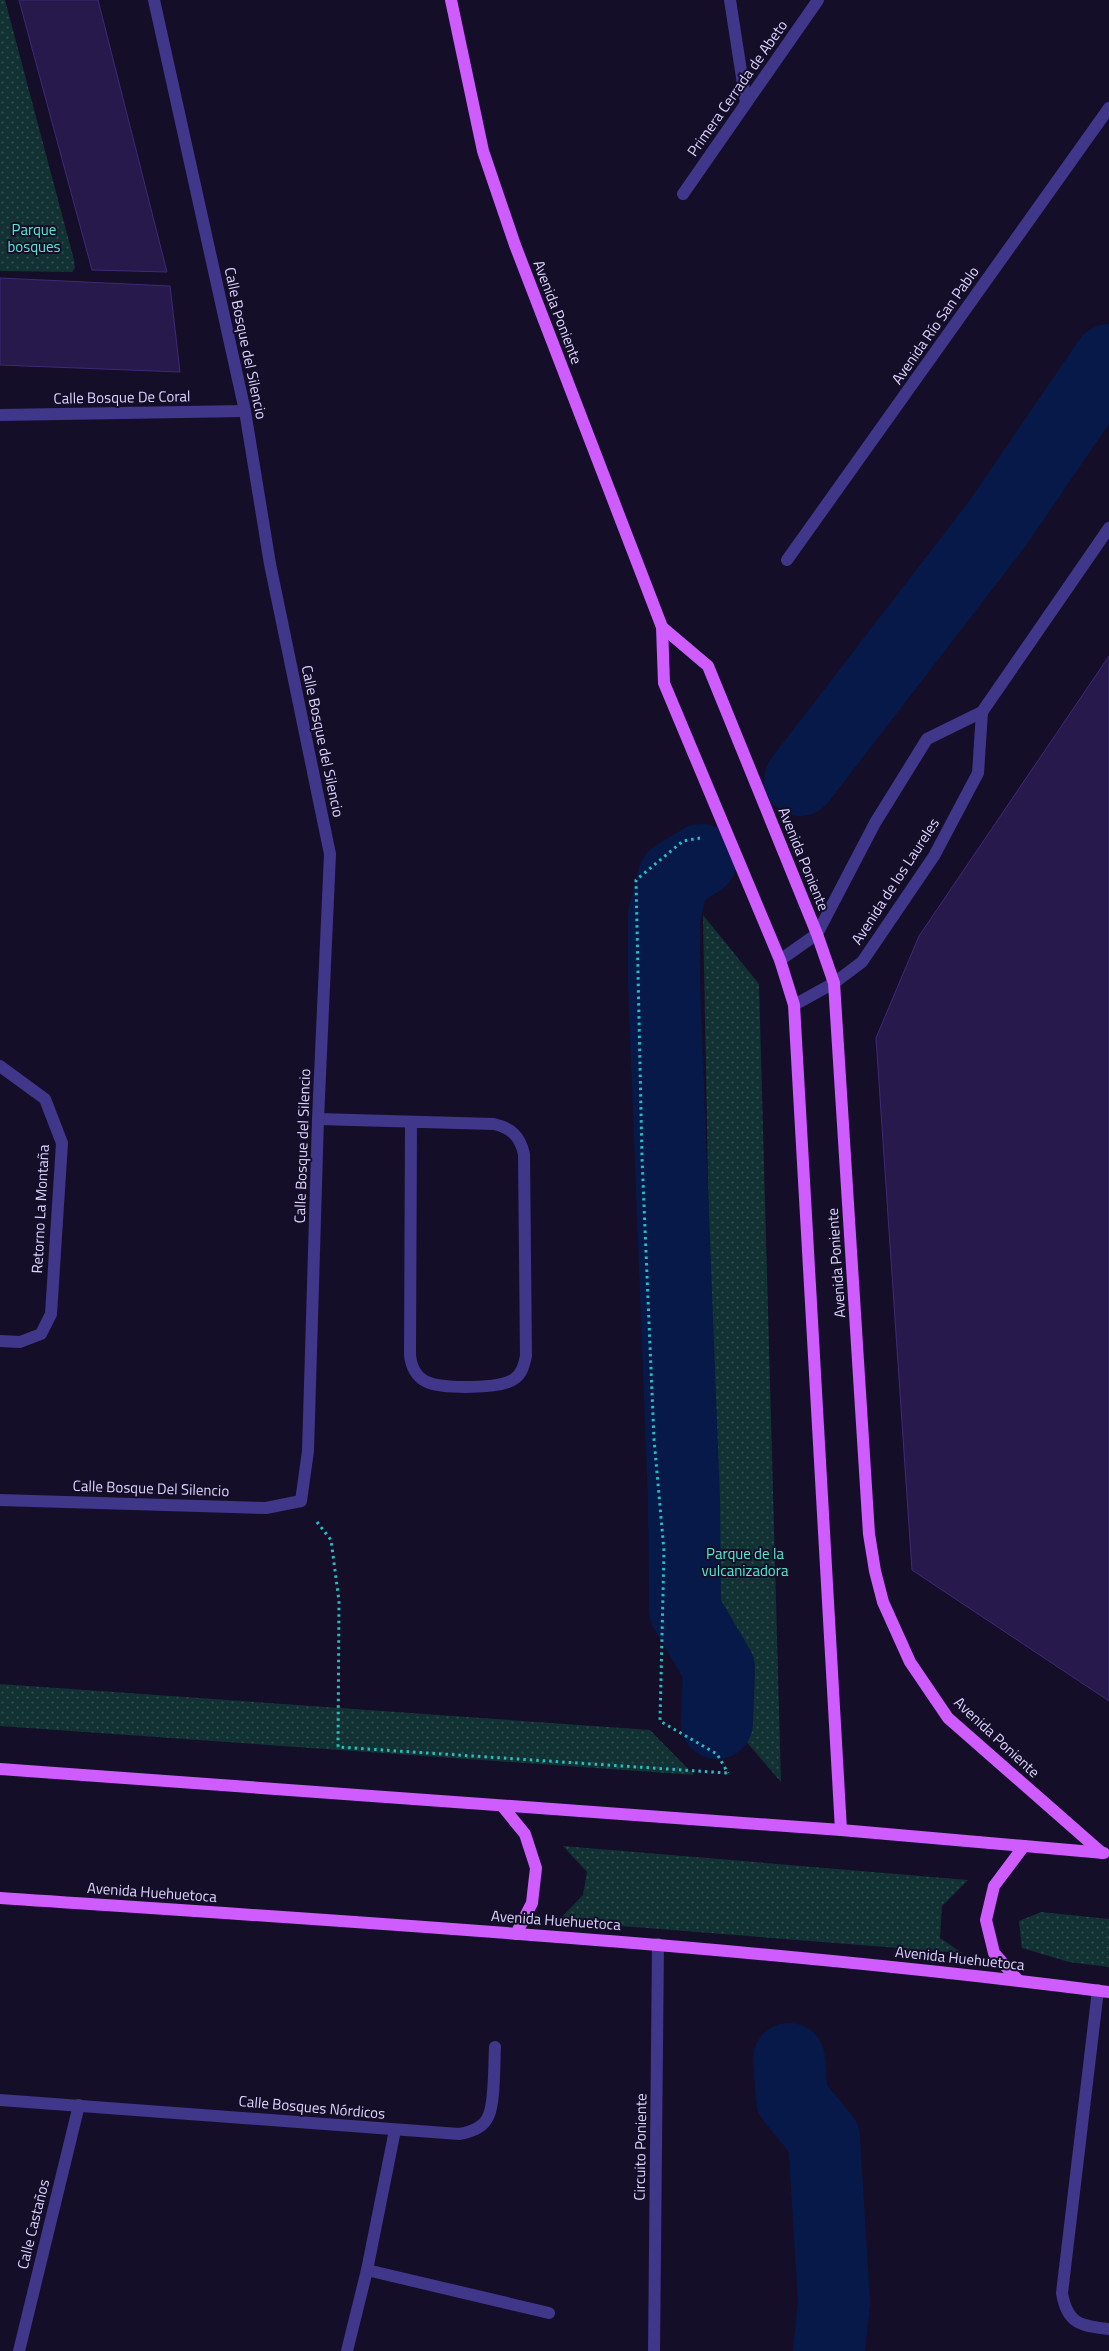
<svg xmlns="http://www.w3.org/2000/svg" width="1109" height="2351" font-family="'Titillium Web',sans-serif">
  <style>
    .grass { fill: url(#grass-dots) }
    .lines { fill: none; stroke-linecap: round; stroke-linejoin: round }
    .river { stroke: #071949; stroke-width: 72 }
    .building { fill: #27194b; stroke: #3f2978 }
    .path { stroke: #27bec1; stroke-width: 3; stroke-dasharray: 2.5 4; stroke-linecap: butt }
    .minor { stroke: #40368a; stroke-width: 12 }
    .major { stroke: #cf5cff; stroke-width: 12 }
    .labels { text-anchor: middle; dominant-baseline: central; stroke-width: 4; stroke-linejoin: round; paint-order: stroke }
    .street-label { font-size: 15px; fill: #ddd5ff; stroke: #150e28 }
    .park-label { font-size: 15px; fill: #58e8d0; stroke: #150e28 }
  </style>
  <defs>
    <pattern id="grass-dots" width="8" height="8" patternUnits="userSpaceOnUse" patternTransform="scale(1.25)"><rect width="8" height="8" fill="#113133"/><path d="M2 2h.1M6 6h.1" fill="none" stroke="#334e52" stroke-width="1.8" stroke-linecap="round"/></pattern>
  </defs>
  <rect width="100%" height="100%" fill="#150e28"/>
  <g class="grass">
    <polygon points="0,0 5,0 74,260 75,268 72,272 0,271"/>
    <polygon points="703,915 759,984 781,1782 744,1739 738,1661 716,1596"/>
    <polygon points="0,1684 650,1730 694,1775 0,1726"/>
    <polygon points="563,1846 968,1880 942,1906 940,1938 962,1953 558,1921 583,1895 587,1872"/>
    <polygon points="1041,1912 1109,1919 1109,1967 1069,1962 1022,1948 1019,1921"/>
  </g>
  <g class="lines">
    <g class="river">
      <polyline points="800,780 997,524 1109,360"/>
      <polyline points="701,860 674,877 664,915 664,983 684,1501 685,1610 719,1668 717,1723"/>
      <polyline points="789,2059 792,2099 824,2138 834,2302 829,2351"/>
    </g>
  </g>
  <g class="building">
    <polygon points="19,0 98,0 167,272 92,270"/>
    <polygon points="0,278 170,286 180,372 0,365"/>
    <polygon points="1109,656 1109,1701 912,1570 876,1038 919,936"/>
  </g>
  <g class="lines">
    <g class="path">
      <polyline points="700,838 683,841 636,880 642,1158 654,1439 664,1551 660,1721 717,1754 728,1773"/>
      <polyline points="317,1522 331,1540 339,1601 338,1747 727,1773"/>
    </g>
    <g class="minor">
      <polyline points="730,0 746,103"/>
      <polyline points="683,194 818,0"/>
      <polyline points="0,415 245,411"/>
      <polyline points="787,560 1109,108"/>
      <polyline points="780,960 817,934 875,823 927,739 982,712 1109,528"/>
      <polyline points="794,1005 834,983 862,962 934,856 978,773 982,712"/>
      <polyline points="0,1066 45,1099 62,1143 51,1314 41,1334 20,1342 0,1341"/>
      <path d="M 318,1119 L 494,1124 C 511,1128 520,1136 524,1154 L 526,1356 C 524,1365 522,1374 514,1379 C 501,1389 443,1389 427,1382 C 416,1377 411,1366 410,1355 L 411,1122"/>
      <polyline points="0,1500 266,1508 301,1501 308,1451 318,1119 330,854 270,564 245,411 154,0"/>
      <path d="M 1098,1990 L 1062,2293 C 1067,2324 1081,2326 1109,2329"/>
      <path d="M 0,2100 L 459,2134 C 471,2132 483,2128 488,2117 C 495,2104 494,2063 495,2047"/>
      <polyline points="367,2270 549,2313"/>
      <polyline points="19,2351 79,2105"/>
      <polyline points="347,2351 367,2270 395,2130"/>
      <polyline points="654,2351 658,1944"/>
    </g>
    <g class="major">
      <polyline points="451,0 483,151 515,245 662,627 664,683 780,960 794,1005 841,1830"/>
      <polyline points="662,627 708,666 817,934 834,983 869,1534 875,1571 883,1602 910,1662 948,1718 1102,1853"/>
      <polyline points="0,1769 841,1830 1104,1853"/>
      <polyline points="503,1807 525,1834 536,1868 532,1903 516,1934"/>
      <path d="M 0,1898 C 370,1923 741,1945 1109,1992"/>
      <polyline points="1017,1979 994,1953 986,1920 994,1886 1024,1846"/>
    </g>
  </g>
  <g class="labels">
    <g class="street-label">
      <text transform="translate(737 88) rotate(-55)">Primera Cerrada de Abeto</text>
      <text transform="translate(558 312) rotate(69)">Avenida Poniente</text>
      <text transform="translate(935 325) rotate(-55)">Avenida Río San Pablo</text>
      <text transform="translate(246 343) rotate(78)">Calle Bosque del Silencio</text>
      <text transform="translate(122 397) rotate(-1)">Calle Bosque De Coral</text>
      <text transform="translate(323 741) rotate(78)">Calle Bosque del Silencio</text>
      <text transform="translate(804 859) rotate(68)">Avenida Poniente</text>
      <text transform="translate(895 881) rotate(-57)">Avenida de los Laureles</text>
      <text transform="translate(302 1146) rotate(-88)">Calle Bosque del Silencio</text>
      <text transform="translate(40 1209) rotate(-87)">Retorno La Montaña</text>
      <text transform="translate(836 1263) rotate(-94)">Avenida Poniente</text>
      <text transform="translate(151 1488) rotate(2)">Calle Bosque Del Silencio</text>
      <text transform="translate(997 1737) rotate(43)">Avenida Poniente</text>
      <text transform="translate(152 1892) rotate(4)">Avenida Huehuetoca</text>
      <text transform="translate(556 1920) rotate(4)">Avenida Huehuetoca</text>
      <text transform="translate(960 1958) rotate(6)">Avenida Huehuetoca</text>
      <text transform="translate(312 2107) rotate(5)">Calle Bosques Nórdicos</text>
      <text transform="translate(640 2147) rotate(-89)">Circuito Poniente</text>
      <text transform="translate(33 2224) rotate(-76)">Calle Castaños</text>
    </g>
    <g class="park-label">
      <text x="34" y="229">Parque<tspan x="34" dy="17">bosques</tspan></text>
      <text x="745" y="1553">Parque de la<tspan x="745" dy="17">vulcanizadora</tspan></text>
    </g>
  </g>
</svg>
